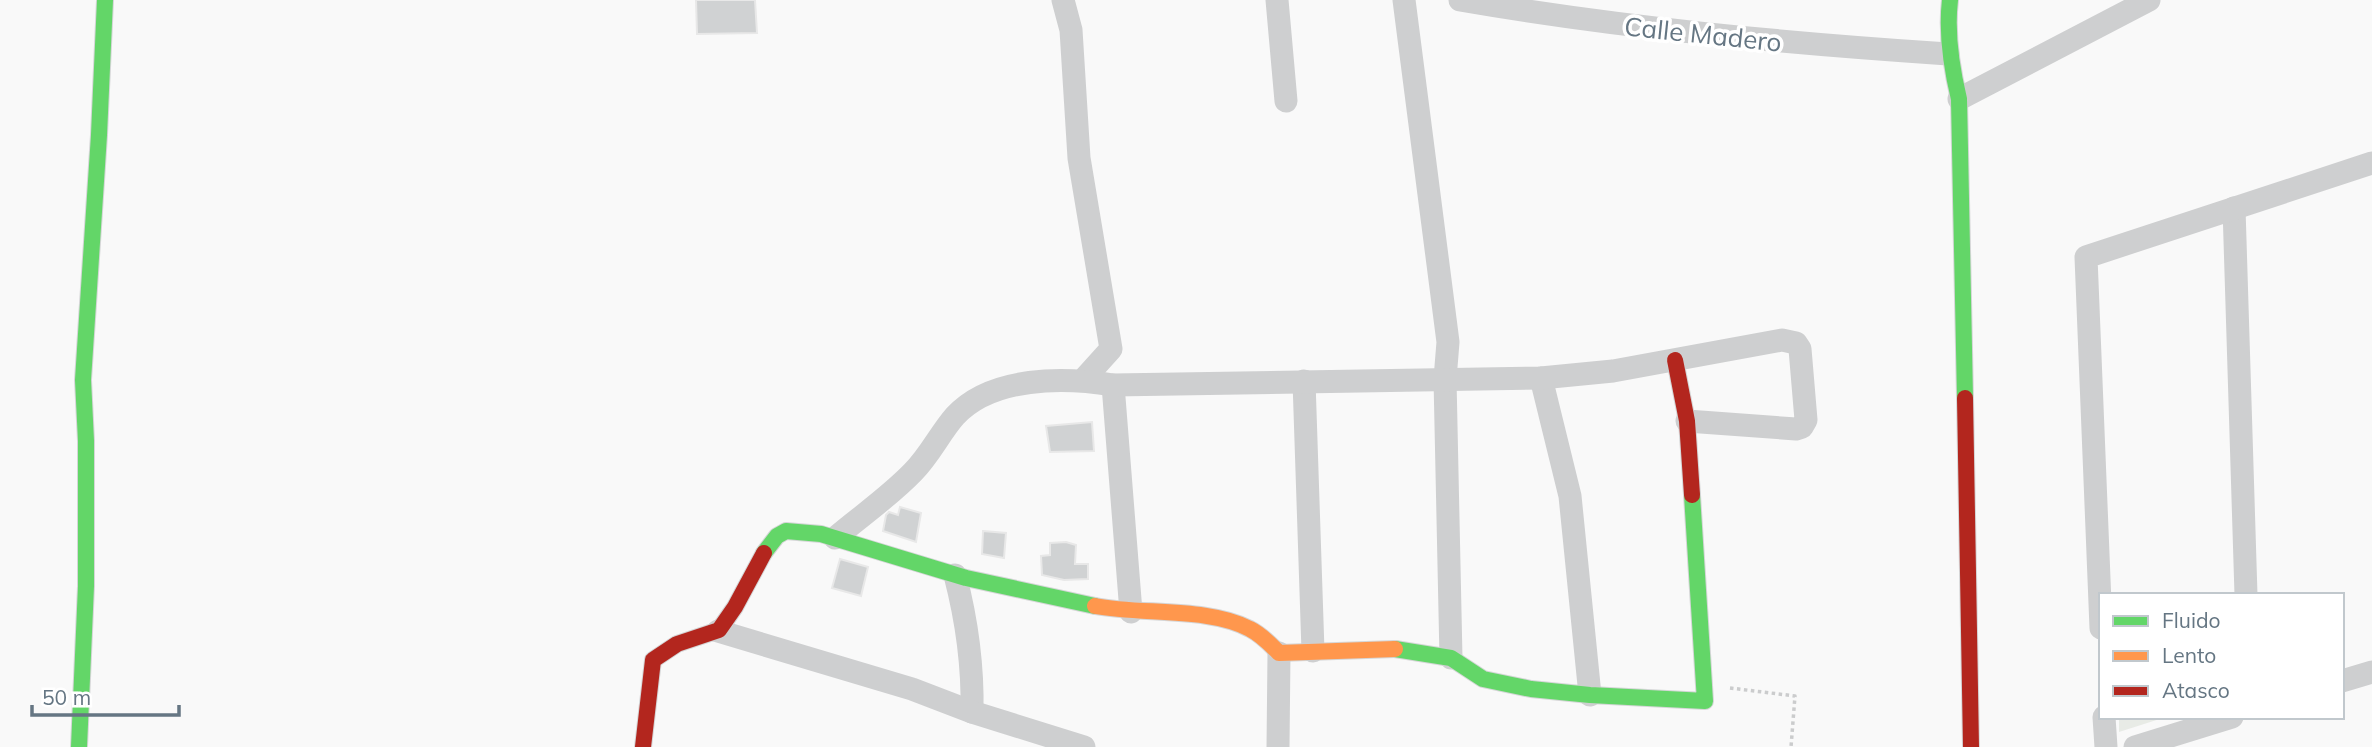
<svg xmlns="http://www.w3.org/2000/svg" width="2372" height="747" font-family="Mulish,sans-serif">
  <style>
    .green { fill: #e8ebe6 }
    .building { fill: #d0d2d3; stroke: #e8e8e8; stroke-width: 2 }
    .lines { fill: none; stroke-linecap: round; stroke-linejoin: round }
    .fast-casing { stroke: #d5d6d7; stroke-width: 18 }
    .slow-casing { stroke: #d5d6d7; stroke-width: 18 }
    .jam-casing { stroke: #d5d6d7; stroke-width: 18 }
    .path { stroke: #cbcccd; stroke-width: 3.5; stroke-dasharray: 3.5 3.5; stroke-linecap: butt }
    .street { stroke: #cecfd0; stroke-width: 23 }
    .fast { stroke: #63d668; stroke-width: 16 }
    .slow { stroke: #ff974d; stroke-width: 16 }
    .jam { stroke: #b3261e; stroke-width: 16 }
    .labels { text-anchor: middle; dominant-baseline: central; stroke-width: 7; stroke-linejoin: round; paint-order: stroke }
    .street-label { font-size: 26px; fill: #657683; stroke: #fff }
  </style>
  <rect width="100%" height="100%" fill="#f9f9f9"/>
  <polygon class="green" points="2119,717 2166,717 2119,732"/>
  <g class="building">
    <polygon points="696,0 755,0 757,33 697,34"/>
    <polygon points="1092,422 1094,451 1050,452 1046,426"/>
    <polygon points="900,507 921,513 916,542 883,531 886,515 889,512 898,515"/>
    <polygon points="983,531 1006,533 1004,558 982,554"/>
    <polygon points="1066,542 1076,545 1075,564 1088,564 1088,579 1064,580 1042,575 1041,556 1050,555 1050,543"/>
    <polygon points="840,559 868,567 861,596 832,588"/>
  </g>
  <g class="lines">
    <defs>
      <g id="fast">
        <path d="M 1950,0 C 1946,34 1951,66 1959,99 L 1965,398"/>
        <polyline points="764,553 777,536 786,531 821,534 966,578 1095,606"/>
        <polyline points="1395,649 1451,658 1483,679 1531,689 1590,695 1705,701 1692,495"/>
        <polyline points="79,747 86,586 86,441 83,380 99,135 105,0"/>
      </g>
      <path id="slow" d="M 1095,606 C 1142,615 1209,607 1250,629 C 1262,635 1270,644 1279,653 L 1395,649"/>
      <g id="jam">
        <polyline points="1675,360 1687,421 1692,495"/>
        <polyline points="1965,398 1971,747"/>
        <polyline points="643,747 653,660 677,644 719,630 735,607 764,553"/>
      </g>
    </defs>
    <use href="#fast" class="fast-casing"/>
    <use href="#slow" class="slow-casing"/>
    <use href="#jam" class="jam-casing"/>
    <polyline class="path" points="1730,688 1795,696 1791,747"/>
    <g class="street">
      <polyline points="1063,0 1071,30 1079,158 1111,349 1083,380"/>
      <polyline points="1277,0 1286,101"/>
      <polyline points="1404,0 1448,342 1445,379 1451,658"/>
      <path d="M 1460,0 C 1622,28 1784,43 1948,54"/>
      <polyline points="1959,99 2149,0"/>
      <polyline points="2234,208 2246,595"/>
      <polyline points="1541,378 1570,496 1590,695"/>
      <polyline points="1304,381 1313,651"/>
      <polyline points="1113,385 1131,612"/>
      <path d="M 835,538 C 861,516 890,496 913,472 C 930,455 940,433 955,416 C 992,376 1064,377 1113,385 L 1541,378 L 1613,371 L 1782,340 L 1796,343 L 1800,349 L 1806,420 L 1802,427 L 1796,429 L 1687,421"/>
      <path d="M 955,575 C 967,621 973,665 972,712"/>
      <polyline points="2101,628 2086,257 2372,163"/>
      <polyline points="718,631 912,689 972,712 1084,747"/>
      <polyline points="2342,681 2372,672"/>
      <polyline points="2104,717 2106,747"/>
      <polyline points="1278,747 1279,653"/>
      <polyline points="2135,747 2232,717"/>
    </g>
    <use href="#fast" class="fast"/>
    <use href="#slow" class="slow"/>
    <use href="#jam" class="jam"/>
  </g>
  <g class="labels">
    <g class="street-label">
      <text transform="translate(1703 34) rotate(6)">Calle Madero</text>
    </g>
  </g>
  <rect x="2099" y="593" width="245" height="126" fill="#ffffff" stroke="#c1c8cd" stroke-width="2"/>
  <rect x="2113" y="616" width="35" height="10" fill="#63d668" stroke="#c1c8cd" stroke-width="2"/>
  <text x="2162" y="628" font-size="21" fill="#657683">Fluido</text>
  <rect x="2113" y="651" width="35" height="10" fill="#ff974d" stroke="#c1c8cd" stroke-width="2"/>
  <text x="2162" y="663" font-size="21" fill="#657683">Lento</text>
  <rect x="2113" y="686" width="35" height="10" fill="#b3261e" stroke="#c1c8cd" stroke-width="2"/>
  <text x="2162" y="698" font-size="21" fill="#657683">Atasco</text>
  <path d="M32 705v10h147v-10" fill="none" stroke="#657683" stroke-width="3.5"/>
  <text x="42" y="705" font-size="21" fill="#657683" stroke="#ffffff" stroke-width="5" paint-order="stroke">50 m</text>
</svg>
